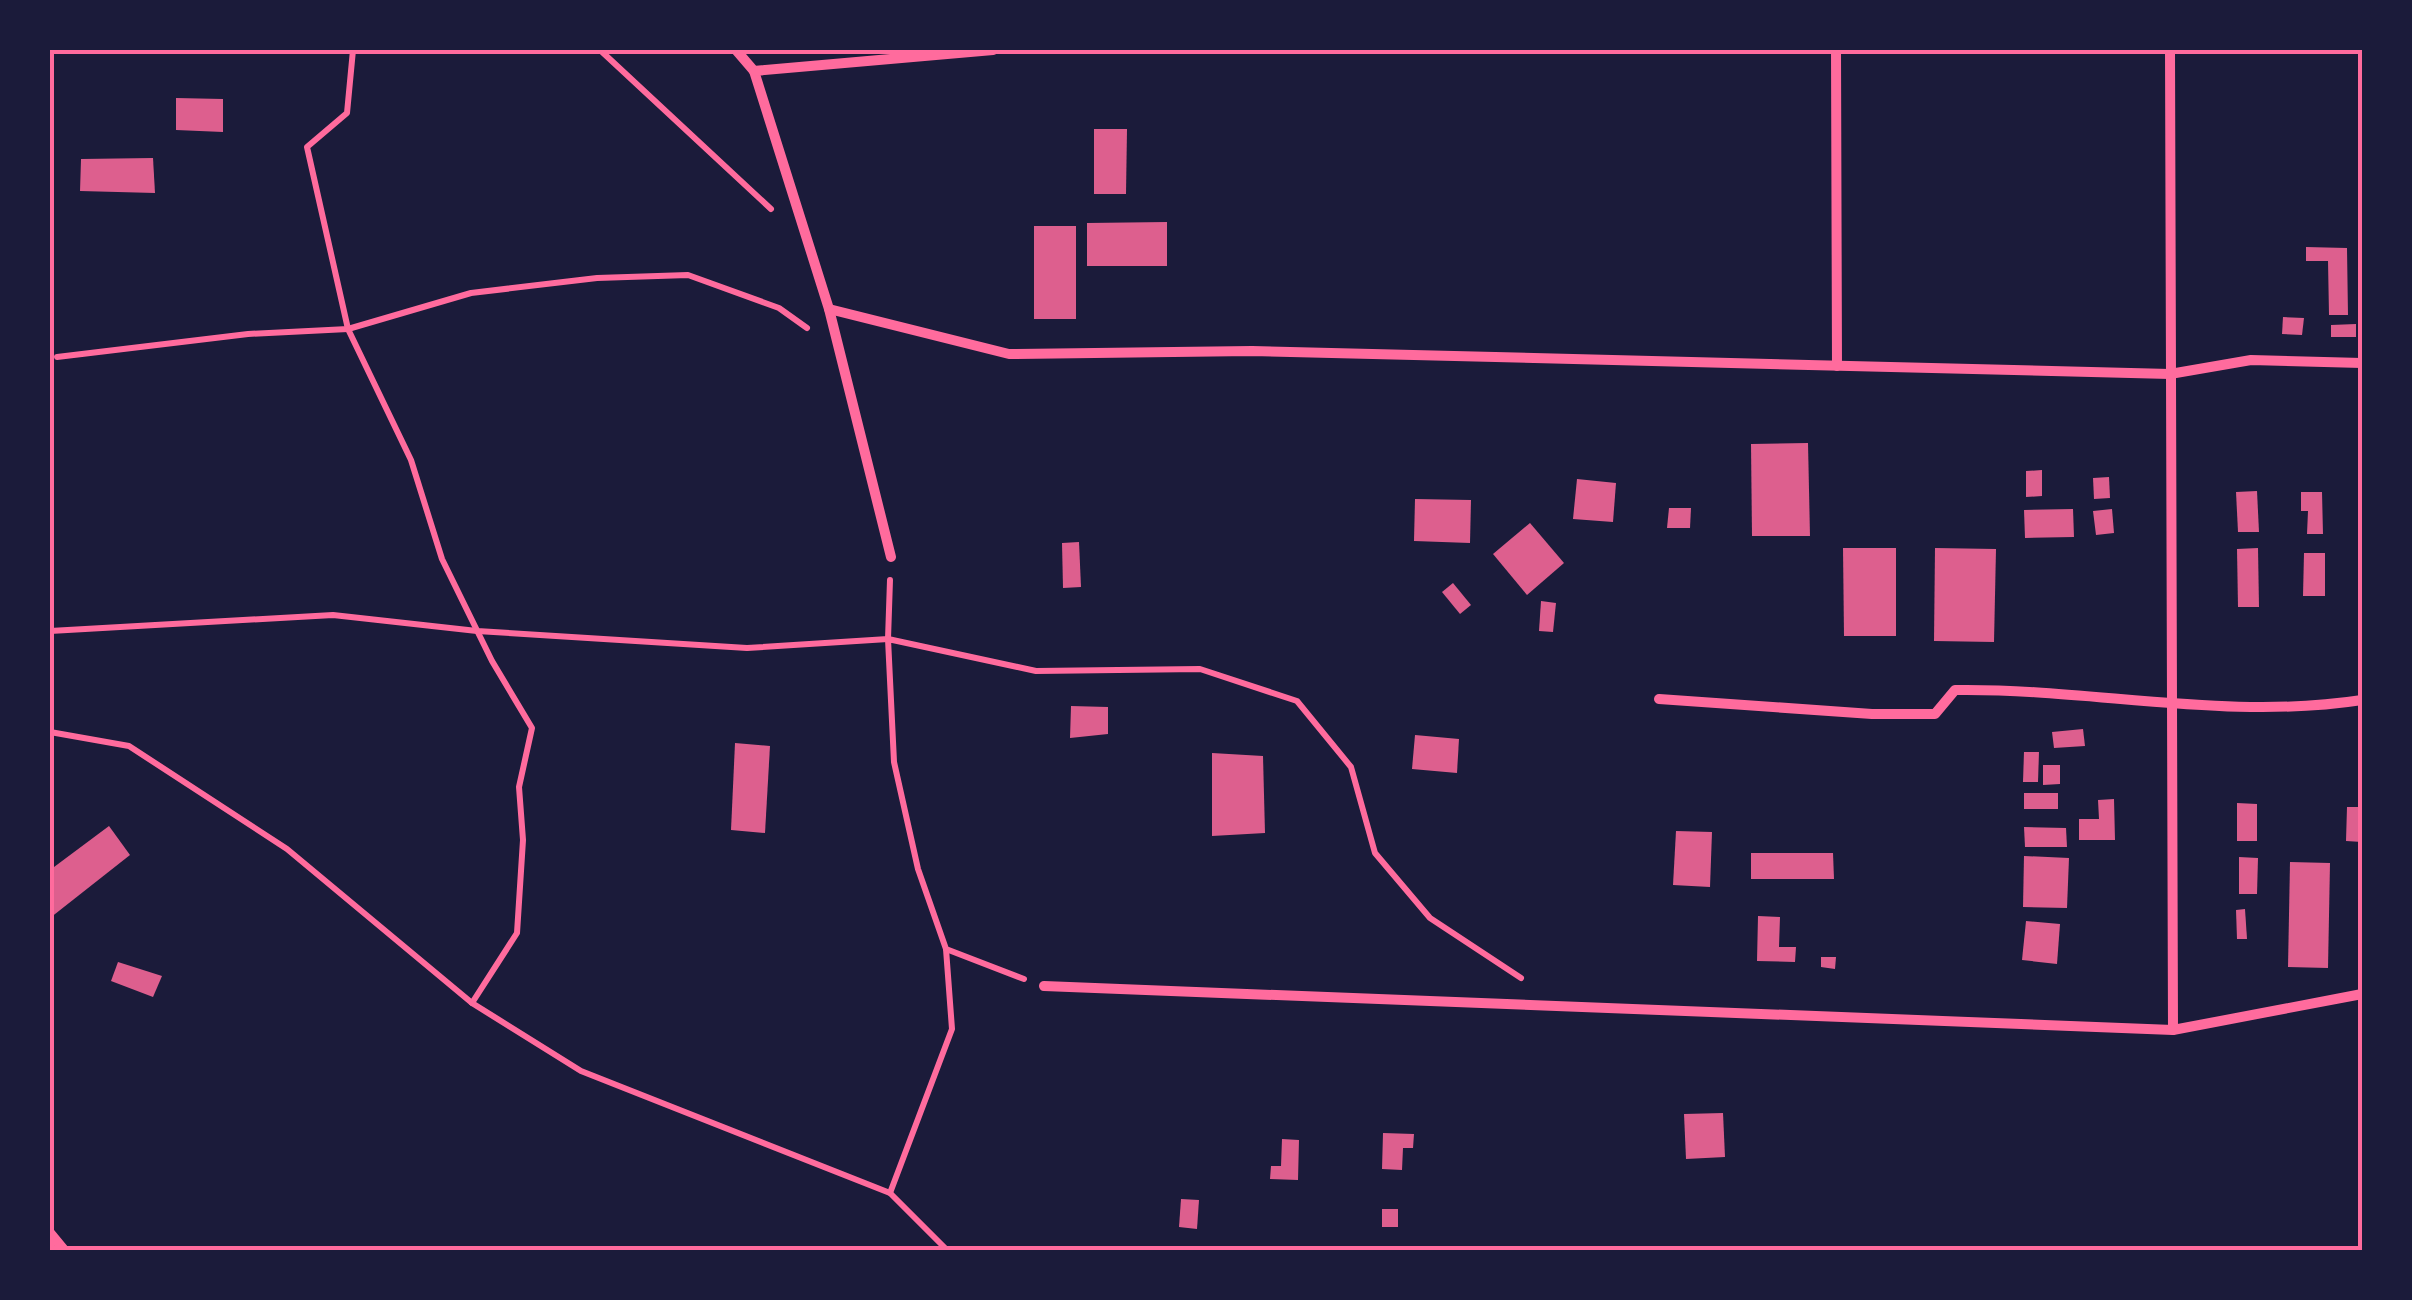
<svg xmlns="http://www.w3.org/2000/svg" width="2412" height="1300" font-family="'PT Serif',serif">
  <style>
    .building { fill: #dd5f8e }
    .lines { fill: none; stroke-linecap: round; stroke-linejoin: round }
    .path { stroke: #ff6b9d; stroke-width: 6 }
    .minor { stroke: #ff6b9d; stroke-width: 10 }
    .neatline { fill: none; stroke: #ff6b9d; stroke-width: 4 }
  </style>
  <rect width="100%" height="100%" fill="#1b1b3a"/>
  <g class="building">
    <polygon points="176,98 223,99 223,132 176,130"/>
    <polygon points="1094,129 1127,129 1126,194 1094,194"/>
    <polygon points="153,158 155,193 80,191 81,159"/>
    <polygon points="1167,222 1167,266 1087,266 1087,223"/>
    <rect x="1034" y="226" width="42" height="93"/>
    <polygon points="2306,247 2347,248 2348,315 2329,315 2328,261 2306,261"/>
    <polygon points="2283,317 2304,318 2302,335 2282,334"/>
    <polygon points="2356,324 2356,337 2331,337 2331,325"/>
    <polygon points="1808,443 1810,536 1752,536 1751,444"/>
    <polygon points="2042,470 2042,496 2026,497 2026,471"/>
    <polygon points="2109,477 2110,498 2094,499 2093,478"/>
    <polygon points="1577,479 1616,483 1613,522 1573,519"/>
    <polygon points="2257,491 2259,532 2238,532 2236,492"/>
    <polygon points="2301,492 2322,492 2323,534 2307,534 2308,511 2301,511"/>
    <polygon points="1415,499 1471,500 1470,543 1414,541"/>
    <polygon points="1669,508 1691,508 1690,528 1667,528"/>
    <polygon points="2073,509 2074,537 2025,538 2024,510"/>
    <polygon points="2112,509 2114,533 2096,535 2093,511"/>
    <polygon points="1530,523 1564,563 1527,595 1493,554"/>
    <polygon points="1079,542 1081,587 1063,588 1062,543"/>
    <polygon points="1843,548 1896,548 1896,636 1844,636"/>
    <polygon points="1935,548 1996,549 1994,642 1934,641"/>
    <polygon points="2258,548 2259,607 2238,607 2237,549"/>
    <polygon points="2304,553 2325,553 2325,596 2303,596"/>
    <polygon points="1453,583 1471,605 1460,614 1442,592"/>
    <polygon points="1541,601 1556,603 1553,632 1539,631"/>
    <polygon points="1071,706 1108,707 1108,734 1070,738"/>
    <polygon points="2083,729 2085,746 2054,748 2052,732"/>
    <polygon points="1415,735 1459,739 1457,773 1412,769"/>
    <polygon points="735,743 770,746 765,833 731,830"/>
    <polygon points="2024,752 2039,752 2038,782 2023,782"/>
    <polygon points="1212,753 1263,756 1265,833 1212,836"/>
    <polygon points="2043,765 2060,765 2060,784 2043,785"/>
    <rect x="2024" y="793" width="34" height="16"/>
    <polygon points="2114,799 2115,840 2079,840 2079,819 2099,819 2098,800"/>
    <polygon points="2237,803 2257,804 2257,841 2237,841"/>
    <polygon points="2347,807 2358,807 2358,815 2362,816 2362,842 2346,841"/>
    <polygon points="109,826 130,855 50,918 50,870"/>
    <polygon points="2024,827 2066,828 2067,847 2025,847"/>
    <polygon points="1676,831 1712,832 1710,887 1673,885"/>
    <polygon points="1751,853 1833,853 1834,879 1751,879"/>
    <polygon points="2024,856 2069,858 2067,908 2023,907"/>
    <polygon points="2239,857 2258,858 2257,894 2239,894"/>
    <polygon points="2290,862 2330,863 2328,968 2288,967"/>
    <polygon points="2245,909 2247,939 2237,939 2236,910"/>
    <polygon points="1758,916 1780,917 1779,947 1796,947 1795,962 1757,961"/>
    <polygon points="2026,921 2060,924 2057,964 2022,960"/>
    <polygon points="1821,957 1836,957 1835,969 1821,967"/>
    <polygon points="118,962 162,976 153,997 111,981"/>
    <polygon points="1723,1113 1725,1157 1686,1159 1684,1114"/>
    <polygon points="1383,1133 1414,1134 1413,1148 1403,1148 1402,1170 1382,1169"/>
    <polygon points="1282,1139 1299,1140 1298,1180 1270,1179 1271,1166 1281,1166"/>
    <polygon points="1181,1199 1199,1200 1197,1229 1179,1227"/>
    <rect x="1382" y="1209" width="16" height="18"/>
  </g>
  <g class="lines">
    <g class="path">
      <polyline points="353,50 347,113 307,147 348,329 411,460 442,559 492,661 532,728 519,787 523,840 517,933 472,1003"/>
      <polyline points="600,50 771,209"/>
      <polyline points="57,357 248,334 348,329 471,293 597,278 688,275 779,308 807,328"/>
      <polyline points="50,631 333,615 477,631 747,648 888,639 890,580"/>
      <polyline points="50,732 129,746 287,849 472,1003 581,1071 890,1193 947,1250"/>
      <polyline points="1024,979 946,949 918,869 894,762 888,639 1036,671 1200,669 1297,701 1351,767 1375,853 1430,918 1521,978"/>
      <polyline points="890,1193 952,1029 946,949"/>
    </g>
    <g class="minor">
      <polyline points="736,50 754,71 829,309 891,557"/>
      <polyline points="1836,50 1837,366"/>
      <polyline points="2170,50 2173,1030"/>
      <polyline points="754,71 993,50"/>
      <polyline points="829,309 1009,354 1252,351 2170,374 2251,360 2362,363"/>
      <path d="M 1659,699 L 1872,714 L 1935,714 L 1955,690 C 2090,688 2227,721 2362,700"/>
      <polyline points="1044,986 2173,1030 2362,994"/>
      <polyline points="50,1233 64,1250"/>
    </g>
  </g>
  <rect width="2412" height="1300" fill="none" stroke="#1b1b3a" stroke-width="105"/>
  <rect x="52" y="52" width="2308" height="1196" class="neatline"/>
</svg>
